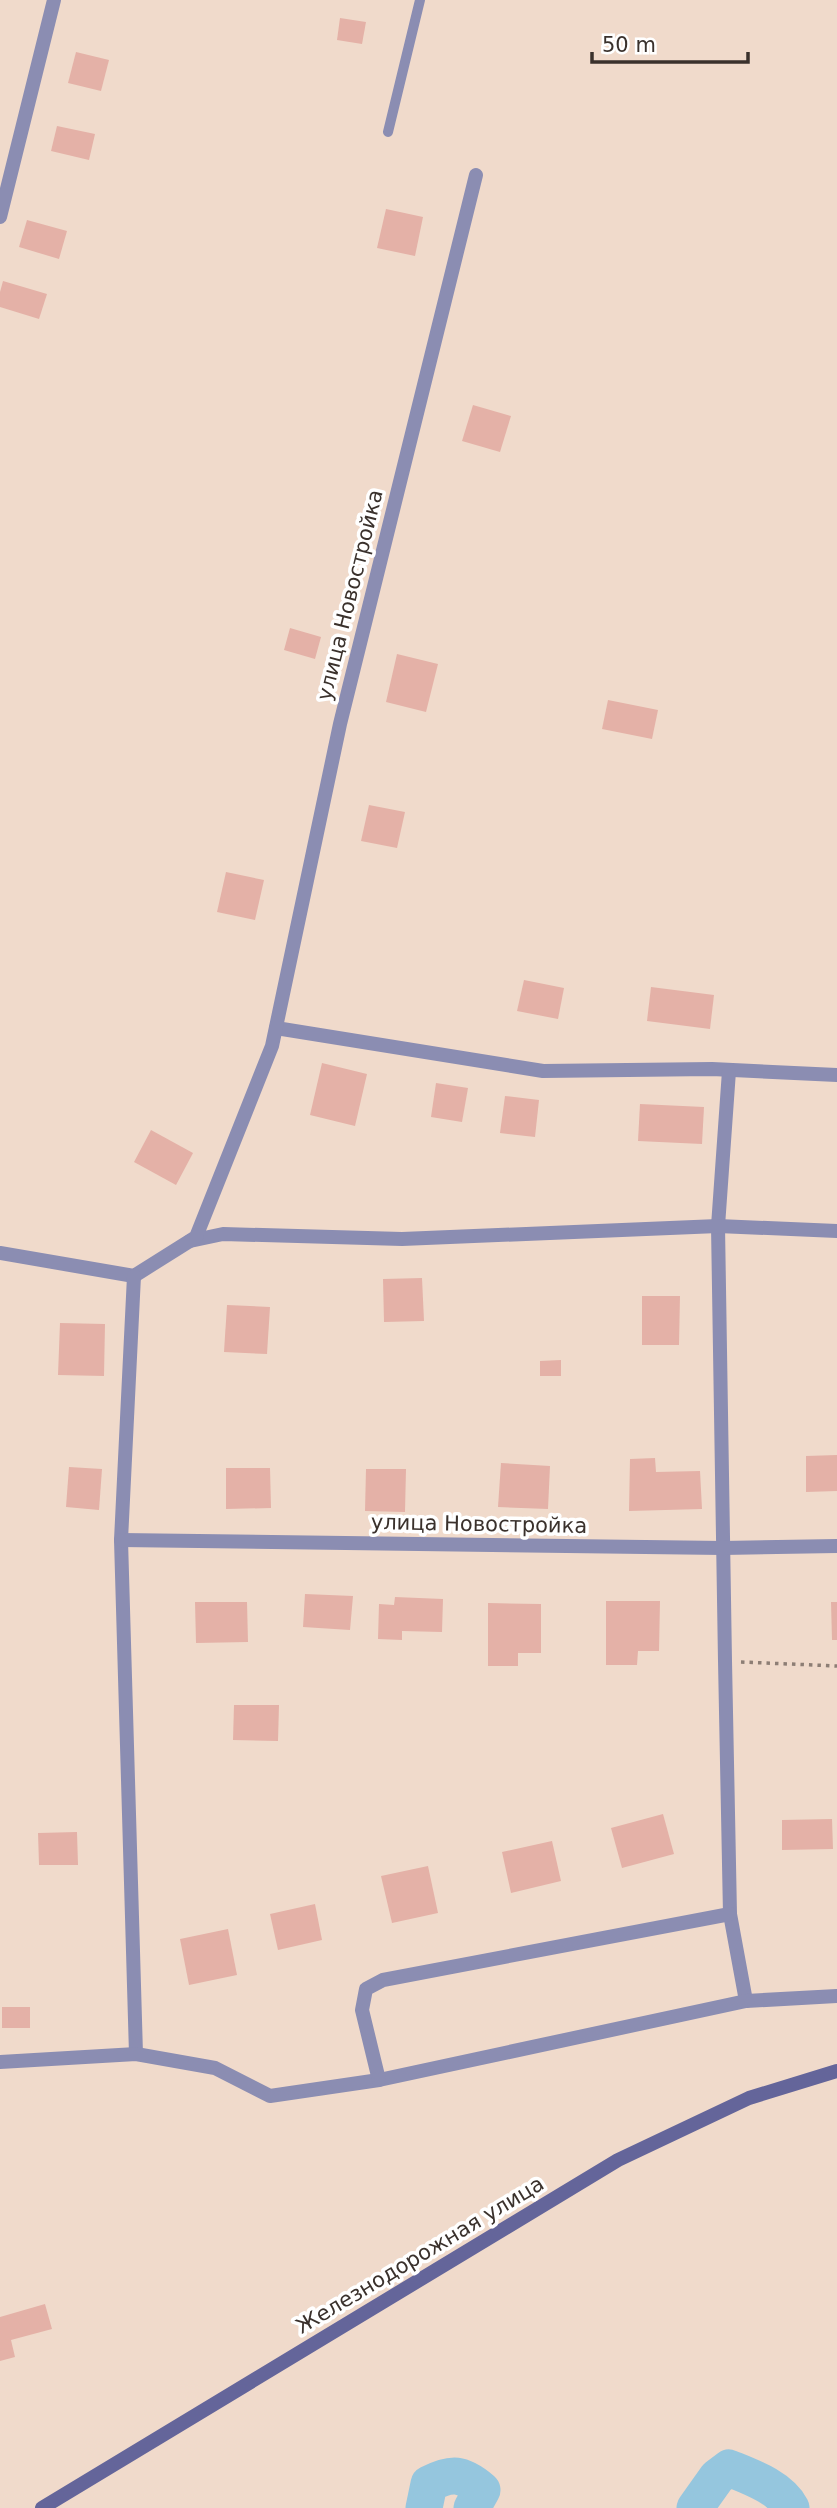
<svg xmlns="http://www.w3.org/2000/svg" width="837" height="2508" font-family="'DejaVu Sans',sans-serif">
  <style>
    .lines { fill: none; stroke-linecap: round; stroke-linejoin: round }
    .river { stroke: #95c6de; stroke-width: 37 }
    .building { fill: #e4b1a7 }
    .path { stroke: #8d7e75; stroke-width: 3.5; stroke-dasharray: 3.5 5; stroke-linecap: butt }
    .lane { stroke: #8b8db2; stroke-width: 10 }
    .street { stroke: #8b8db2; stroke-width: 14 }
    .secondary { stroke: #64659a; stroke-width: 14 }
    .labels { text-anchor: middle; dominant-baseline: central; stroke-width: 7; stroke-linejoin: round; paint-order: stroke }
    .street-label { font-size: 21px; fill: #3a312c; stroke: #fff }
  </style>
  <rect width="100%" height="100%" fill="#f0dacb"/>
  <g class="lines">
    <g class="river">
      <path d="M 424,2508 L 429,2484 C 452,2472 462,2473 482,2490 L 472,2508"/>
      <path d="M 695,2508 L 717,2477 L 729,2468 C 751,2477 780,2487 791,2508"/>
    </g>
  </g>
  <g class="building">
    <polygon points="340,18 366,22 362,44 337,40"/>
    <polygon points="76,52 109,60 101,91 68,83"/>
    <polygon points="57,126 95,134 89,160 51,151"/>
    <polygon points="386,209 423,217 415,256 377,248"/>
    <polygon points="27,220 67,231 59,259 19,247"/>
    <polygon points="3,281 47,294 39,319 0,307 0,292"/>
    <polygon points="473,405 511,416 500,452 462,441"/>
    <polygon points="290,628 321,637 315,659 284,650"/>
    <polygon points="397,654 438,664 426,712 386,702"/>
    <polygon points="608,700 658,710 652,739 602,729"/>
    <polygon points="369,805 405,812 397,848 361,841"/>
    <polygon points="226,872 264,880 255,920 217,912"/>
    <polygon points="524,980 564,988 558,1019 517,1011"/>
    <polygon points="651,987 714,995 710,1029 647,1021"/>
    <polygon points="322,1063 367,1074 355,1126 310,1115"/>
    <polygon points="436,1083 468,1088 462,1122 431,1117"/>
    <polygon points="505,1096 539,1100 535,1137 500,1133"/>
    <polygon points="640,1104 704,1107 702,1144 638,1141"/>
    <polygon points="151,1130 193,1153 176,1185 134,1162"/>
    <polygon points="422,1278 424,1321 384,1322 383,1279"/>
    <polygon points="642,1296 680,1296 679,1345 642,1345"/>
    <polygon points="227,1305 270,1307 267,1354 224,1352"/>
    <polygon points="60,1323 105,1324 104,1376 58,1375"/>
    <polygon points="561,1360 561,1376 540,1376 540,1361"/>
    <polygon points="837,1455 837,1491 806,1492 806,1456"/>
    <polygon points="655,1458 656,1472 700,1471 702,1509 629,1511 630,1459"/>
    <polygon points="501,1463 550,1466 548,1509 498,1507"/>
    <polygon points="69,1467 102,1469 99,1510 66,1507"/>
    <polygon points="226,1468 270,1468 271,1508 226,1509"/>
    <polygon points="366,1469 406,1469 405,1512 365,1511"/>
    <polygon points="305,1594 353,1596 350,1630 303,1627"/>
    <polygon points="395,1597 443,1599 442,1632 402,1631 402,1640 378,1639 379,1604 394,1605"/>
    <polygon points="606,1601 660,1601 659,1651 638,1651 637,1665 606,1665"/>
    <polygon points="195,1602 247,1602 248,1642 196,1643"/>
    <polygon points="831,1602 837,1602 837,1640 832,1640"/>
    <polygon points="488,1603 541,1604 541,1653 518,1653 518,1666 488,1666"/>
    <polygon points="234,1705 279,1705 278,1741 233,1740"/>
    <polygon points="663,1814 674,1854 622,1868 611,1828"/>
    <polygon points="832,1819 833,1849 782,1850 782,1820"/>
    <polygon points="77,1832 78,1865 39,1865 38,1833"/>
    <polygon points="552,1841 561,1881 511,1893 502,1852"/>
    <polygon points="428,1866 438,1913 392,1923 381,1876"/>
    <polygon points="315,1904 322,1940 278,1950 270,1914"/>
    <polygon points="228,1929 237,1975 189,1985 180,1939"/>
    <rect x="2" y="2007" width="28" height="21"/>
    <polygon points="45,2304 52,2329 11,2340 15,2357 0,2361 0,2317"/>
  </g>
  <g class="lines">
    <polyline class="path" points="741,1662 837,1666"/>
    <polyline class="lane" points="388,132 420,0"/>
    <g class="street">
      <polyline points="0,217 54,0"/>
      <polyline points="276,1028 543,1071 712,1069 837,1075"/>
      <polyline points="729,1071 718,1226 725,1661 730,1914 746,2001"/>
      <polyline points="190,1241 223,1234 402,1239 718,1226 837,1231"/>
      <polyline points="0,1253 134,1276 196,1237 272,1046 340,724 476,175"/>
      <polyline points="134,1276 121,1540 136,2054"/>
      <polyline points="121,1540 723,1548 837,1546"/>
      <polyline points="0,2062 136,2054 215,2068 270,2096 379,2080 746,2001 837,1996"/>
      <polyline points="379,2080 362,2010 366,1989 383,1980 730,1914"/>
    </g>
    <polyline class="secondary" points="42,2508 618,2160 749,2098 837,2071"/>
  </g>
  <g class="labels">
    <g class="street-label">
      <text transform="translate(350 595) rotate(-76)">улица Новостройка</text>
      <text transform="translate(479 1524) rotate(1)">улица Новостройка</text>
      <text transform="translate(420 2255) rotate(-31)">Железнодорожная улица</text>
    </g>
  </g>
  <path d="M592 52v10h156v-10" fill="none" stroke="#3a312c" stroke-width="3.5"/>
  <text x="602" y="52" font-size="21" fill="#3a312c" stroke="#ffffff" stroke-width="5" paint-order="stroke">50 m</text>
</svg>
